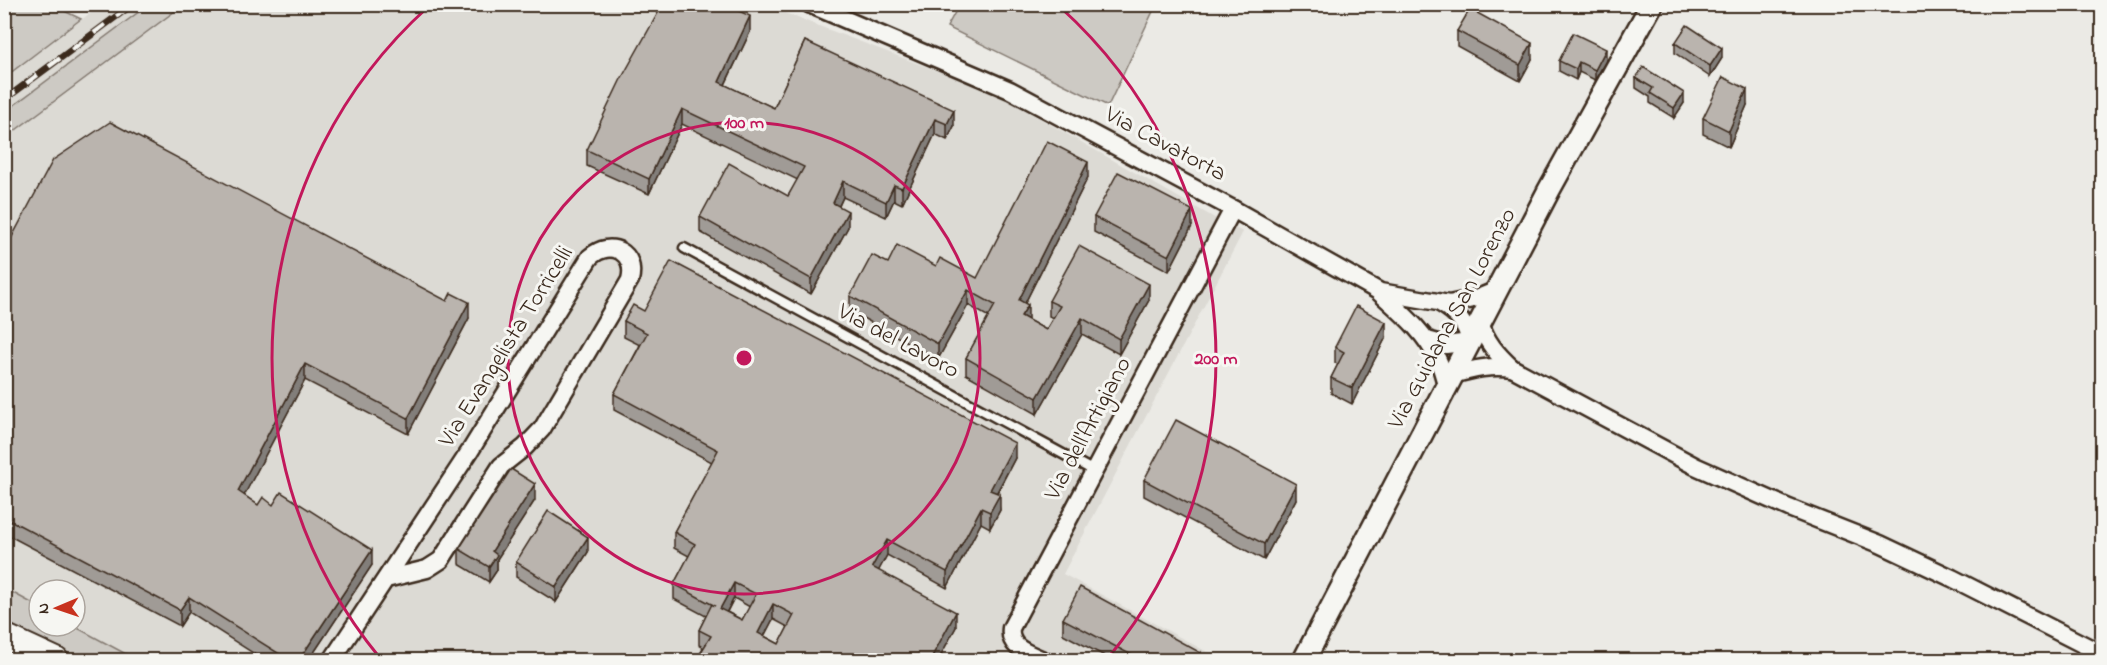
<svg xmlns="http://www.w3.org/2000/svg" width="2107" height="665" font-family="'Indie Flower',sans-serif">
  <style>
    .built { fill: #dcdad4 }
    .green { fill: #cdcac4; stroke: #847a71; stroke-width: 1.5 }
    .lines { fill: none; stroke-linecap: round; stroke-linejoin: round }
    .service-casing { stroke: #3b2a1e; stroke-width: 13 }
    .minor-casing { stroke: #3b2a1e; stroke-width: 21 }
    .tertiary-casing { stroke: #3b2a1e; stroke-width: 26 }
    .secondary-casing { stroke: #3b2a1e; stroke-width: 28 }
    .service { stroke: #f6f6f2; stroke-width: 8 }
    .minor { stroke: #f6f6f2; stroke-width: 16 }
    .tertiary { stroke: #f6f6f2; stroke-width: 21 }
    .secondary { stroke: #f6f6f2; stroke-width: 24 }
    .rail-casing { stroke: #3b2a1e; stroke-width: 7 }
    .rail { stroke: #f6f6f2; stroke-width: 4.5; stroke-dasharray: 14; stroke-linecap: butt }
    .wall { fill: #a09b96; stroke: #3b2a1e; stroke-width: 1.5; fill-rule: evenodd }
    .shaded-wall { fill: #827e7a; stroke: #3b2a1e; stroke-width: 1.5 }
    .building { fill: #bab4ae; stroke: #3b2a1e; stroke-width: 1.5; fill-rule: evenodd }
    .ring { fill: none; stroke: #c2185b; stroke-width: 3 }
    .labels { text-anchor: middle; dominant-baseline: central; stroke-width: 6; stroke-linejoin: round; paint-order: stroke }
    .street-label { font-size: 24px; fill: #3b2a1e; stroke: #f6f6f2 }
    .centre { fill: #c2185b; stroke: #f6f6f2; stroke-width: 3 }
    .ring-label { font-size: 18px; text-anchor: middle; font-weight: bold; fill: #c2185b; stroke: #f6f6f2; stroke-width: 6; stroke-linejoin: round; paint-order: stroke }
  </style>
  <rect width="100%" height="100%" fill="#ebeae5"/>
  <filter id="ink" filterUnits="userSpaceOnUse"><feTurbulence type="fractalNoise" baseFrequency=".0167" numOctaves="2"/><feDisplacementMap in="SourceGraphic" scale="12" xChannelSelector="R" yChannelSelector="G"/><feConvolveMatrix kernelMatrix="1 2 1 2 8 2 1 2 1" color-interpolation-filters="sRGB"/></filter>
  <g filter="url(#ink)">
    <g class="built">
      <polygon points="101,5 148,5 5,112 5,77"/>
      <polygon points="183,5 764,5 995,93 1213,217 1243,232 1063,574 1222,660 137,660 74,626 75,590 39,590 39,607 5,588 5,138"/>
    </g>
    <g class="green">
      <polygon points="5,4 52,5 81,19 5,77"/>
      <polygon points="148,5 183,5 5,138 5,112"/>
      <polygon points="959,5 959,4 1156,5 1108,106 947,27"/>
      <polygon points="4,588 39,607 39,626 74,626 137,660 5,660"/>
    </g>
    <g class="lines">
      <defs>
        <polyline id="service" points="684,248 1094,471"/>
        <g id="minor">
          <polyline points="809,4 1010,90 1233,209 1380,292 1449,304 1478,298 1497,290"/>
          <path d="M 1380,293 C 1402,313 1426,333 1438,360 C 1442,368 1444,378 1447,387"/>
          <path d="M 1480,322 C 1486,342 1497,354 1512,368 L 1695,466 L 1789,508 L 1880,544 L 1952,578 L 2102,654"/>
          <path d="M 1427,340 L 1446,345 L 1470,342 C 1466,323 1457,313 1440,303"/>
          <path d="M 1453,375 C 1473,369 1491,365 1512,368"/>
          <path d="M 332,660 L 470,451 L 590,257 C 611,238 637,253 630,280 L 542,429 L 525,447 L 501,466 L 441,560 L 427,569 L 386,579"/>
          <path d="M 1043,660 C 1028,653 1008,648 1011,628 L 1233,209"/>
        </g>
        <polyline id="tertiary" points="1304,660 1549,190 1652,4"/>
        <polyline id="secondary" points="4,636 56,660"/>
      </defs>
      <use href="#service" class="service-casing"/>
      <use href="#minor" class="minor-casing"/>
      <use href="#tertiary" class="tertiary-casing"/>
      <use href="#secondary" class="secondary-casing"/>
      <use href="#service" class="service"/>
      <use href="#minor" class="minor"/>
      <use href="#tertiary" class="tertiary"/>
      <use href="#secondary" class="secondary"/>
      <defs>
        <polyline id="rail" points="4,100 133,4"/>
      </defs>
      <use href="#rail" class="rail-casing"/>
      <use href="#rail" class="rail"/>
    </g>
    <g class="wall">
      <polygon points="1457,31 1532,59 1520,81 1457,46"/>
      <polygon points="750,32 725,85 774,108 805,41 954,126 947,140 935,134 902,204 894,200 886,217 843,197 839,206 848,227 811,294 700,232 700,217 788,196 798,180 682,124 649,194 587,166 587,150"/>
      <polygon points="1675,43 1722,58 1710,77 1675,53"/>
      <polygon points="1606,60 1595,80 1579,72 1576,80 1559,71 1559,61"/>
      <polygon points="1636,78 1684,103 1674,118 1650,103 1650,97 1636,88"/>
      <polygon points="1747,105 1729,147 1703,134 1703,118"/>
      <polygon points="1088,177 1025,303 1028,320 1046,330 1053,318 1049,316 1049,301 1149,300 1119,354 1082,334 1037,414 966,374 966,358 989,317 968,305 938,359 850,311 850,296 888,263 936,266 977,278"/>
      <polygon points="1094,217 1192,226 1169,271 1094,232"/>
      <polygon points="4,252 469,318 408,434 305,380 244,495 258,505 273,505 372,565 309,660 264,660 189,612 180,626 4,533"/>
      <path d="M 644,311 L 1015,458 L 997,493 L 1000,510 L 990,528 L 981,523 L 947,588 L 887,555 L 878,571 L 956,627 L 938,660 L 704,648 L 699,645 L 699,630 L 706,616 L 674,599 L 674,584 L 689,556 L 674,548 L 674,532 L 712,462 L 614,410 L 614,394 L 640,345 L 624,337 L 624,321 ZM 734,598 L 750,607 L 742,620 L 727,612 ZM 773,619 L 788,627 L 779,644 L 764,636 Z"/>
      <polygon points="1386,337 1352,404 1331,393 1331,378 1338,364 1335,363 1335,347"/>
      <polygon points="1144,480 1296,499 1264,560 1144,496"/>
      <polygon points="535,500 497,559 497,570 489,582 459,564 459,549"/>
      <polygon points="588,552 556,602 516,577 516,562"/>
      <polygon points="1063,619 1201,660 1112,660 1063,634"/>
    </g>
    <g class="shaded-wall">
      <polygon points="750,16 750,32 719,97 719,82"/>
      <polygon points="1532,43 1532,59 1520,81 1520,65"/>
      <polygon points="1722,48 1722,58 1710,77 1710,66"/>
      <polygon points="1606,49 1606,60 1595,80 1595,70"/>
      <polygon points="1579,62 1579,72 1576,80 1576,69"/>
      <polygon points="1747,89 1747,105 1729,147 1729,131"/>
      <polygon points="1684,93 1684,103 1674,118 1674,108"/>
      <polygon points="682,109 682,124 649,194 649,179"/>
      <polygon points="954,110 954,126 947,140 947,124"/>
      <polygon points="935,119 935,134 902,204 902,188"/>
      <polygon points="1088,162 1088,177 1019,315 1019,300"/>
      <polygon points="843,181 843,197 833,218 833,203"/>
      <polygon points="894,185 894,200 886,217 886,202"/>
      <polygon points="1192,210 1192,226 1169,271 1169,256"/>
      <polygon points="848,211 848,227 811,294 811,279"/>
      <polygon points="1149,284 1149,300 1119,354 1119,339"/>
      <polygon points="968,290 968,305 938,359 938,344"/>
      <polygon points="469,302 469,318 408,434 408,418"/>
      <polygon points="1028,305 1028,320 1021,316"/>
      <polygon points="1082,318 1082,334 1037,414 1037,398"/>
      <polygon points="1386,322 1386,337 1352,404 1352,388"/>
      <polygon points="305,364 305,380 238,507 238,491"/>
      <polygon points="1015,443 1015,458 990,505 990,490"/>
      <polygon points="535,484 535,500 497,559 497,570 489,582 489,567 492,551"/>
      <polygon points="1296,484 1296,499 1264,560 1264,544"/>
      <polygon points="1000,494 1000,510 990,528 990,512"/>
      <polygon points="981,508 981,523 947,588 947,572"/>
      <polygon points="588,537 588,552 556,602 556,587"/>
      <polygon points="887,540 887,555 872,583 872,567"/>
      <polygon points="372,550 372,565 309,660 299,660"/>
      <polygon points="734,583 734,598 720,624 720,609"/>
      <polygon points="189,597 189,612 180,626 180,610"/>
      <polygon points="773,604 773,619 758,648 758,633"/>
      <polygon points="956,612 956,627 938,660 930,660"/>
      <polygon points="1201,653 1201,660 1197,660"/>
    </g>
    <g class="building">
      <polygon points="663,4 724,4 750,16 719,82 774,108 805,41 954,110 947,124 935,119 902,188 894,185 886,202 843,181 833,203 848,211 811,279 700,217 729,163 788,196 804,167 682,109 649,179 587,150 620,81"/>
      <polygon points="1470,9 1532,43 1520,65 1457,31"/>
      <polygon points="1687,25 1722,48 1710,66 1675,43"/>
      <polygon points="1573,33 1606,49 1595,70 1579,62 1576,69 1559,61"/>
      <polygon points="1643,67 1684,93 1674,108 1650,93 1653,88 1636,78"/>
      <polygon points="1723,77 1747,89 1729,131 1703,118"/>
      <polygon points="110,122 447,301 451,293 469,302 408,418 305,364 238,491 258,505 263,497 273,505 281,492 372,550 299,660 289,660 189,597 180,610 4,517 4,252 53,160"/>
      <polygon points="1047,141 1088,162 1019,300 1028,305 1021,316 1046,330 1060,306 1049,301 1079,246 1149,284 1119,339 1082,318 1037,398 966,358 995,305 968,290 938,344 850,296 872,255 888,263 897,245 936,266 940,258 977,278"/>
      <polygon points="1118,172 1192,210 1169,256 1094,217"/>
      <path d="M 671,261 L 1015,443 L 990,490 L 1000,494 L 990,512 L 981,508 L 947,572 L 887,540 L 872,567 L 956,612 L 930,660 L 696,660 L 711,636 L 699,630 L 712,604 L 715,606 L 674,584 L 695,544 L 674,532 L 718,450 L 614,394 L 647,333 L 624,321 L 633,305 L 644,311 ZM 734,583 L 756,594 L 742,620 L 720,609 ZM 773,604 L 794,615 L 779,644 L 758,633 Z"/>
      <polygon points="1356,306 1386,322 1352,388 1331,378 1344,352 1335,347"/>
      <polygon points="1176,420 1296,484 1264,544 1144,480"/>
      <polygon points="511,469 535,484 492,551 497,555 489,567 459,549"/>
      <polygon points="548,511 588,537 556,587 516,562"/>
      <polygon points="1080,587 1201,653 1197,660 1141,660 1063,619"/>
    </g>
  </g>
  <g class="ring">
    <circle cx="744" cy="358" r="236"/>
    <path d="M380 658A472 472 0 0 1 428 7M1060 7A472 472 0 0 1 1108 658"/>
  </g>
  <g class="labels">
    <g class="street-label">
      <text transform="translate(1165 145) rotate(28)">Via Cavatorta</text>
      <text transform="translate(1453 319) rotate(-62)">Via Guidana San Lorenzo</text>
      <text transform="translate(898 342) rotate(28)">Via del Lavoro</text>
      <text transform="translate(507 347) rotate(-58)">Via Evangelista Torricelli</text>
      <text transform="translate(1089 429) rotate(-62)">Via dell'Artigiano</text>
    </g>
  </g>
  <circle cx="744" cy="358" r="9" class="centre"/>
  <g class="ring-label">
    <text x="744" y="128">100 m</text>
    <text x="1216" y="364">200 m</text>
  </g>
  <rect width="2107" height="665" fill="none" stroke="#f6f6f2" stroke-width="24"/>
  <rect x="12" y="12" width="2083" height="641" fill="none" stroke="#3b2a1e" stroke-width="2" filter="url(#ink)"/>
  <g transform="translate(57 608) rotate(268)"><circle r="28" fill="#f6f6f2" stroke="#aba49d" stroke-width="1.5"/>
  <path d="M0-4.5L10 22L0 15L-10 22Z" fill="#c8321e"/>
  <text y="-9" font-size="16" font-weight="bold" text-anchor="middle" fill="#3b2a1e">N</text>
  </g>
</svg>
